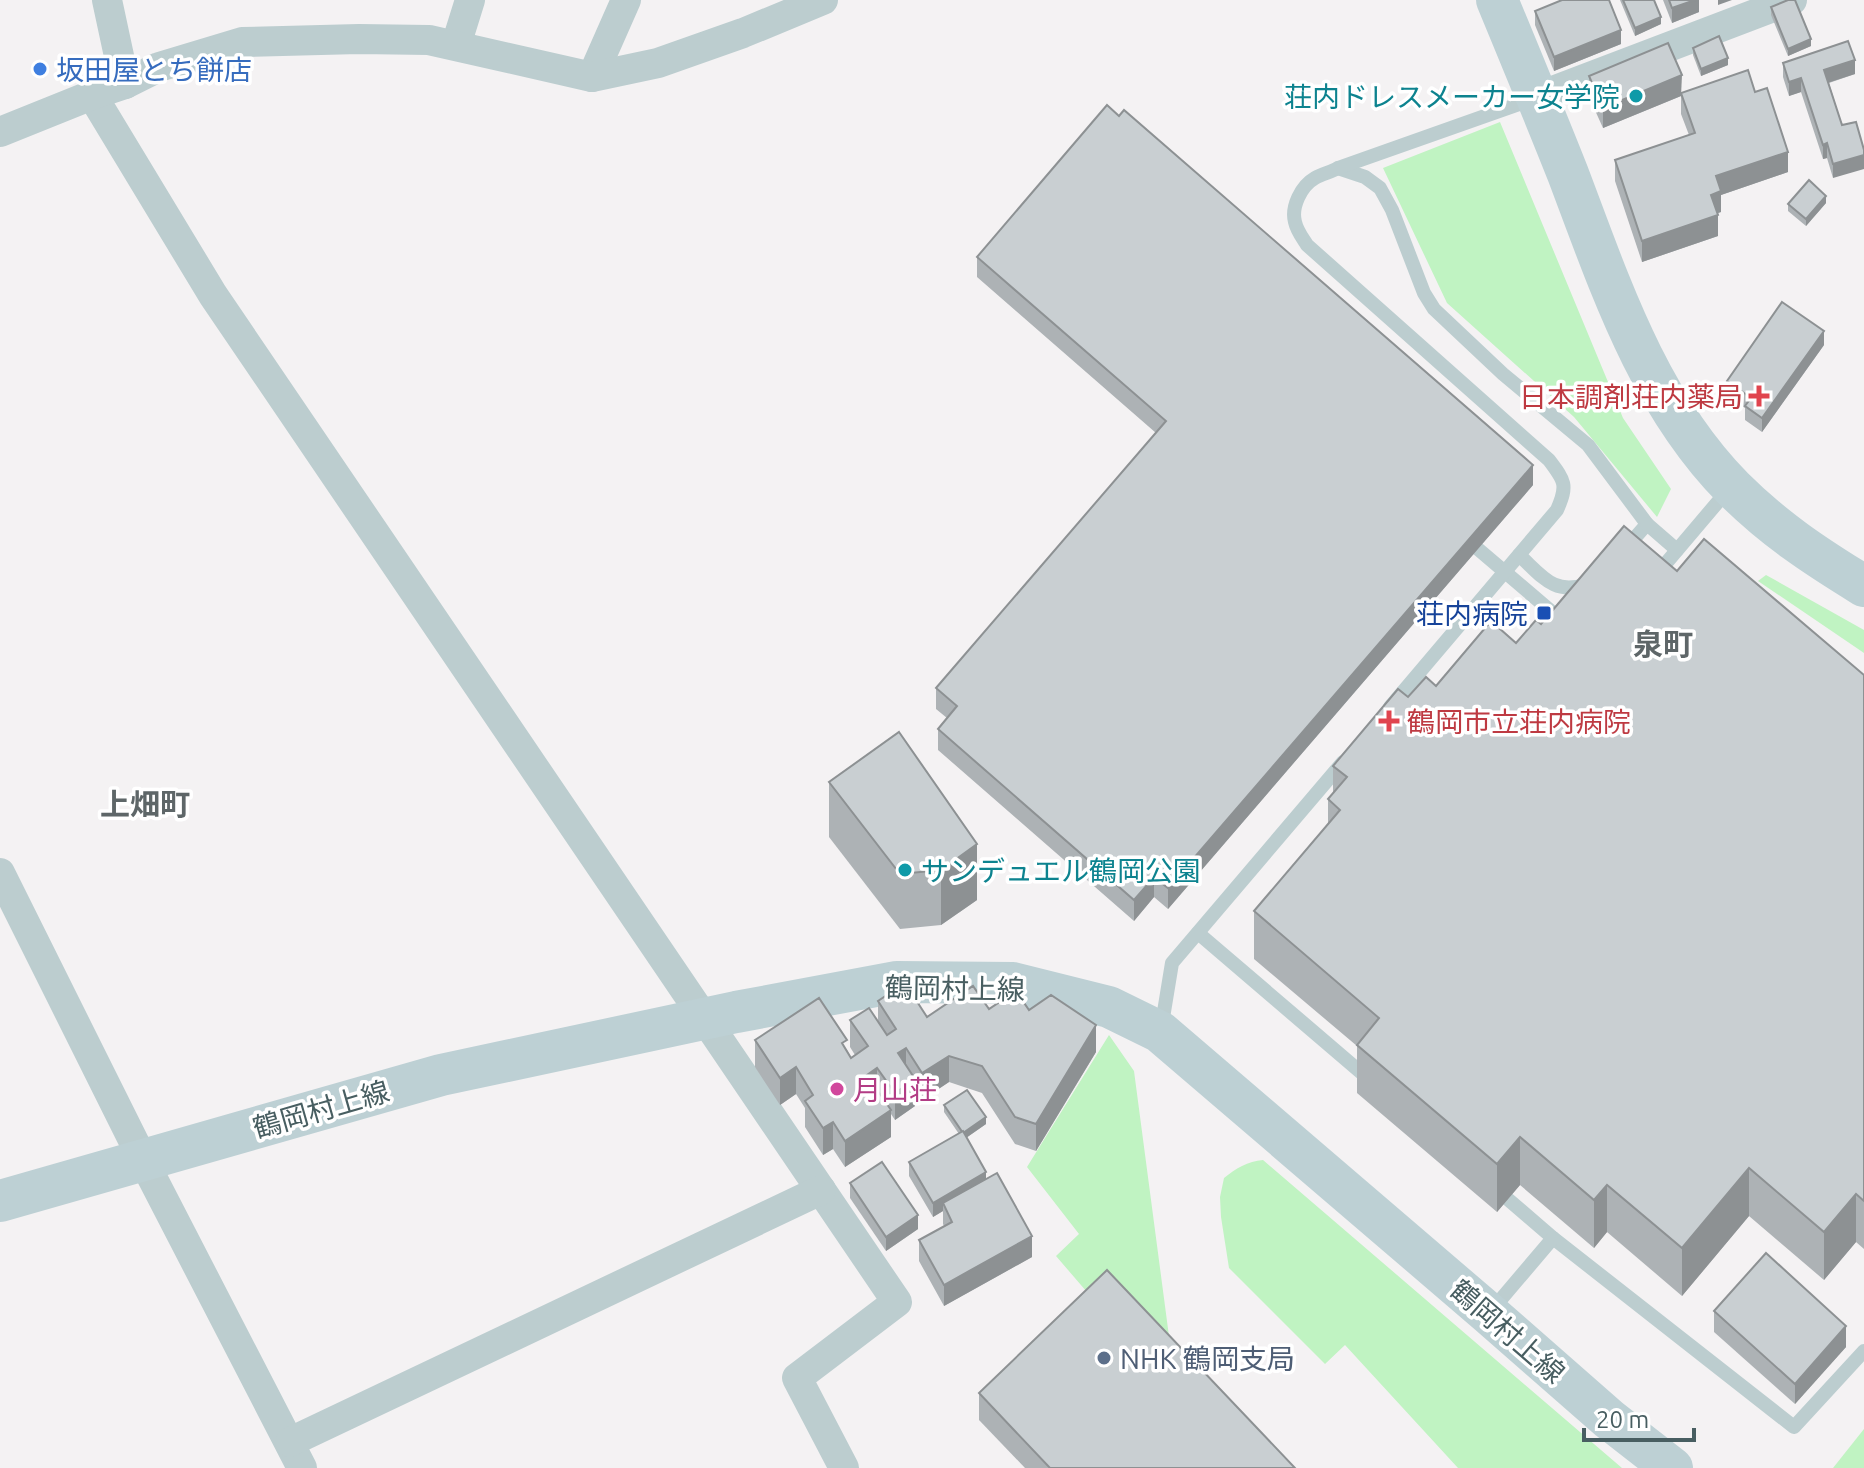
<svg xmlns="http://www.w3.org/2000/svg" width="1864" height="1468" font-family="Ubuntu,'Noto Sans JP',sans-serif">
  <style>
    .green { fill: #c0f3c2 }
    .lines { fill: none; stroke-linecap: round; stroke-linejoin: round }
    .lane { stroke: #bccdcf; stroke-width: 14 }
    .street { stroke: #bccdcf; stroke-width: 30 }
    .secondary { stroke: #bdd0d4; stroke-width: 42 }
    .wall { fill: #adb2b5 }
    .shaded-wall { fill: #8d9193 }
    .building { fill: #c9cfd2; stroke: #8d9193; stroke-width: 2 }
    .shop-dot { fill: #3f7fe0; stroke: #fff; stroke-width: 3 }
    .culture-dot { fill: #0f9aa8; stroke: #fff; stroke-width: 3 }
    .health-dot { fill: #e0444e; stroke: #fff; stroke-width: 3 }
    .transit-dot { fill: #1a4fb4; stroke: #fff; stroke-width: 3 }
    .hotel-dot { fill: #d1479c; stroke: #fff; stroke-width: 3 }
    .service-dot { fill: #5c6f8a; stroke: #fff; stroke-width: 3 }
    .labels { text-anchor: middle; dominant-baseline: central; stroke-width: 7; stroke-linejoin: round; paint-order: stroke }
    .shop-label { font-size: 28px; fill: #366cbe; stroke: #fff; text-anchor: start }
    .culture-label { font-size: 28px; fill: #0d838f; stroke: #fff; text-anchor: end }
    .health-label { font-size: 28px; fill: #be3a42; stroke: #fff; text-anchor: end }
    .transit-label { font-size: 28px; fill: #164399; stroke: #fff; text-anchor: end }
    .street-label { font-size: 28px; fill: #485e61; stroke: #fff }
    .hotel-label { font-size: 28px; fill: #b23c85; stroke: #fff; text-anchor: start }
    .service-label { font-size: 28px; fill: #4e5e75; stroke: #fff; text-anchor: start }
    .neighbourhood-label { font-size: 30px; font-weight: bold; fill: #5e6668; stroke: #fff }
  </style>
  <rect width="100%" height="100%" fill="#f4f2f3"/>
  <g class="green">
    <polygon points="1500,122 1623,418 1671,489 1657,517 1574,417 1447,303 1383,168"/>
    <polygon points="1766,575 1864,630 1864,653 1758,581"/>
    <polygon points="1109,1035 1134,1071 1172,1359 1093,1299 1056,1256 1079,1234 1027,1167"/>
    <path d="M 1263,1160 L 1622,1468 L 1458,1468 L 1345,1345 L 1325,1364 L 1229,1268 L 1221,1217 L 1220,1197 L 1224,1178 C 1235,1169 1248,1161 1263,1160 Z"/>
    <polygon points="1864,1429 1864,1468 1833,1468"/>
  </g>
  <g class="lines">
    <g class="lane">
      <polyline points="1338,168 1365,177 1380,188 1392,210 1424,293 1434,309 1503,374 1588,445 1647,524 1626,548"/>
      <polyline points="1647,524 1677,550"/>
      <polyline points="1478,549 1566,624"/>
      <path d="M 1519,555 C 1542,576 1554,596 1587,584"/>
      <polyline points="1656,575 1728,490"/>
      <path d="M 1390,707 L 1557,510 C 1568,485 1565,481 1549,460 L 1307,245 C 1302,237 1297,231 1295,222 C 1291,207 1301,186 1315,178 C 1322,174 1331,172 1338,168 L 1533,99"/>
      <polyline points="1198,933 1371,1081"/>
      <polyline points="1161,1030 1172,963 1343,762"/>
      <polyline points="1496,1189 1553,1238 1794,1427 1864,1351"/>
      <polyline points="1491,1311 1553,1238"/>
    </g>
    <g class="street">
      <polyline points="107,0 125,84"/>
      <polyline points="456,45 470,0"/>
      <polyline points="592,77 626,0"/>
      <polyline points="92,95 213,295 897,1302 797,1378 844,1468"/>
      <polyline points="1537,97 1792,0"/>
      <polyline points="0,132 92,95 125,84 159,67 242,42 359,39 429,40 592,77 658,63 743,33 823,0"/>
      <polyline points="0,873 143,1160 302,1468"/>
      <polyline points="290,1442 821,1190"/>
    </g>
    <g class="secondary">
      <path d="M 1497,0 C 1521,58 1545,116 1568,174 C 1610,285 1648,402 1733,488 C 1774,529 1815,556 1864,586"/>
      <polyline points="0,1201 441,1075 736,1012 897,982 1013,983 1109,1007 1160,1032 1488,1313 1609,1419 1672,1468"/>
    </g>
  </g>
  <g class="wall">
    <polygon points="1620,0 1654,0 1661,24 1635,36"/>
    <polygon points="1663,0 1699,0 1699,12 1672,23"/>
    <polygon points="1771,7 1811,46 1788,56 1771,15"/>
    <polygon points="1535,11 1621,44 1554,71 1535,25"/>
    <polygon points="1693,48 1728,65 1701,76 1693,55"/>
    <polygon points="1783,63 1855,74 1829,83 1842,125 1833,178 1827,158 1823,159 1801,92 1789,96 1783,77"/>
    <polygon points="1589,76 1682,93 1755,92 1788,172 1721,195 1721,212 1718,213 1718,236 1642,262 1615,181 1615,160 1689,135 1681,114 1681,96 1603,128 1589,97"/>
    <polygon points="1826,203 1806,226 1788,211 1788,204"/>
    <polygon points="977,257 1533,485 1168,909 1154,897 1134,921 938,750 938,729 947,718 936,709 936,688 1156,433 977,277"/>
    <polygon points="1824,345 1762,432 1745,420 1745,408 1727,395 1727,381"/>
    <polygon points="1677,571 1864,675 1864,1249 1856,1242 1824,1280 1749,1216 1682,1296 1607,1232 1594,1248 1520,1185 1497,1212 1357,1093 1357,1046 1254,959 1254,911 1328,824 1328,799 1333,793 1333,766 1408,697 1436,686 1516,643 1541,624"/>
    <polygon points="899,732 977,900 941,925 900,929 829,837 829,782"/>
    <polygon points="878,1001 927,1017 989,1009 1029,1010 1096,1052 1036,1151 1015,1144 982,1093 949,1082 922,1100 915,1089 915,1106 895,1120 891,1114 891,1137 845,1167 833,1149 823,1155 805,1127 805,1108 796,1094 780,1105 755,1067 755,1040 847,1050 851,1058 855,1055 850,1047 850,1020 878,1022"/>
    <polygon points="944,1105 986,1124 966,1138 986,1179 1032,1257 944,1306 919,1261 919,1240 944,1226 943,1224 943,1211 933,1217 909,1176 909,1162 959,1134 944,1112"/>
    <polygon points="850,1183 918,1229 886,1251 850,1198"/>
    <polygon points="1714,1311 1846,1347 1795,1404 1714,1332"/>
    <polygon points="979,1393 1295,1468 1025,1468 979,1420"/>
  </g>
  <g class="shaded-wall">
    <polygon points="1695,0 1699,0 1699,12 1672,23 1672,8"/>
    <polygon points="1718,0 1732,0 1718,5"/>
    <polygon points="1661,17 1661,24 1635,36 1635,28"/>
    <polygon points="1621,30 1621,44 1554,71 1554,57"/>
    <polygon points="1811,39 1811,46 1788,56 1788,49"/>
    <polygon points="1728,58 1728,65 1701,76 1701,69"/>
    <polygon points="1855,60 1855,74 1824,84 1824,70"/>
    <polygon points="1682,75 1681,96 1603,128 1603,108"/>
    <polygon points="1801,78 1801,92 1789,96 1789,82"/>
    <polygon points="1827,143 1827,158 1823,159 1823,145"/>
    <polygon points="1788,152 1788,172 1721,195 1721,212 1711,215 1711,195 1716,176"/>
    <polygon points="1864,155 1864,169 1833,178 1833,164"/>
    <polygon points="1826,196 1826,203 1806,226 1806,219"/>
    <polygon points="1718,215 1718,236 1642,262 1642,241"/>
    <polygon points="1824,331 1824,345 1762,432 1762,418"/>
    <polygon points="1533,465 1533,485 1168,909 1168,888"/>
    <polygon points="977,844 977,900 941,925 941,870"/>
    <polygon points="1154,877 1154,897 1134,921 1134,900"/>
    <polygon points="1096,1025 1096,1052 1036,1151 1036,1124"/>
    <polygon points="906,1048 906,1075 898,1053"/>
    <polygon points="949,1056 949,1082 922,1100 922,1073"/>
    <polygon points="796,1067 796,1094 780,1105 780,1078"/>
    <polygon points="877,1068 877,1095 867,1075"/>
    <polygon points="915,1079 915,1106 895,1120 895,1093"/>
    <polygon points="891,1110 891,1137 845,1167 845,1141"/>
    <polygon points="986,1117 986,1124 963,1140 963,1133"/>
    <polygon points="833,1122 833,1149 823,1155 823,1128"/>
    <polygon points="1520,1137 1520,1185 1497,1212 1497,1164"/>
    <polygon points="1749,1168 1749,1216 1682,1296 1682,1248"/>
    <polygon points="986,1172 986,1187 943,1203 943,1211 933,1217 933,1203"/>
    <polygon points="1607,1185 1607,1232 1594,1248 1594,1200"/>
    <polygon points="1856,1194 1856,1242 1824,1280 1824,1232"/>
    <polygon points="918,1215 918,1229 886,1251 886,1237"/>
    <polygon points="1032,1236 1032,1257 944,1306 944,1285"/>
    <polygon points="1846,1326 1846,1347 1795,1404 1795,1384"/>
  </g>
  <g class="building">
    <polygon points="1562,0 1609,0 1621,30 1554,57 1535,11"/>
    <polygon points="1623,0 1654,0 1661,17 1635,28"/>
    <polygon points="1669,0 1695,0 1672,8"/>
    <polygon points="1788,0 1795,0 1811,39 1788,49 1771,7"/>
    <polygon points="1719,36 1728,58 1701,69 1693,48"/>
    <polygon points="1848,41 1855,60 1824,70 1842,125 1856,122 1864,150 1864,155 1833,164 1827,143 1823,145 1801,78 1789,82 1783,63"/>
    <polygon points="1668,43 1682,75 1603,108 1589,76"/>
    <polygon points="1748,70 1755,92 1767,88 1788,152 1716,176 1721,191 1711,195 1718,215 1642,241 1615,160 1695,133 1681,93"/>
    <polygon points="1107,105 1119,116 1124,110 1533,465 1168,888 1154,877 1134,900 938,729 957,706 936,688 1166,421 977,257"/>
    <polygon points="1809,180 1826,196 1806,219 1788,204"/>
    <polygon points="1782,302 1824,331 1762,418 1745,406 1751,398 1727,381"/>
    <polygon points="1624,526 1677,571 1704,539 1864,675 1864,1201 1856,1194 1824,1232 1749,1168 1682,1248 1607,1185 1594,1200 1520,1137 1497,1164 1357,1045 1379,1018 1254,911 1340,810 1328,799 1347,777 1333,766 1398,689 1408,697 1426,677 1436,686 1491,621 1516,643 1536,620 1541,624"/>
    <polygon points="899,732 977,844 941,870 900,874 829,782"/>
    <polygon points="905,983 927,1017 973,986 989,1009 1016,991 1029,1010 1051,995 1096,1025 1036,1124 1015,1117 982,1066 949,1056 922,1073 906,1048 898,1053 915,1079 895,1093 877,1068 867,1075 891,1110 845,1141 833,1122 823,1128 805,1101 813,1095 796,1067 780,1078 755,1040 819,998 847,1040 842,1043 851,1058 868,1046 850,1020 869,1008 887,1035 896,1029 878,1001"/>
    <polygon points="967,1090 986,1117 963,1133 944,1105"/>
    <polygon points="963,1131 986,1172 933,1203 909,1162"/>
    <polygon points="882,1162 918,1215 886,1237 850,1183"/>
    <polygon points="997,1173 1032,1236 944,1285 919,1240 952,1222 943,1203"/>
    <polygon points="1766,1253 1846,1326 1795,1384 1714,1311"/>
    <polygon points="1107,1270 1295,1468 1050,1468 979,1393"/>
  </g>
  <circle class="shop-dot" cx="40" cy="69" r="8"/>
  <g class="culture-dot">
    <circle cx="1636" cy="96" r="8"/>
    <circle cx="905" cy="870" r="8"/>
  </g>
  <g class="health-dot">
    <path d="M1755 384h8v8h8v8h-8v8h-8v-8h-8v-8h8z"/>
    <path d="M1385 709h8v8h8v8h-8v8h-8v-8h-8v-8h8z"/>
  </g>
  <rect class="transit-dot" x="1536" y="605" width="16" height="16" rx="4"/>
  <circle class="hotel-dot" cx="837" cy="1089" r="8"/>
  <circle class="service-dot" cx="1104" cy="1358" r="8"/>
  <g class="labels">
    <g class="shop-label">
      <text x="56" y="69">坂田屋とち餅店</text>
    </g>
    <g class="culture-label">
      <text x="1620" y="96">荘内ドレスメーカー女学院</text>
      <text x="921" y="870" text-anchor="start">サンデュエル鶴岡公園</text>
    </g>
    <g class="health-label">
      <text x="1743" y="396">日本調剤荘内薬局</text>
      <text x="1407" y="721" text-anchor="start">鶴岡市立荘内病院</text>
    </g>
    <g class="transit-label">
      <text x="1528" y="613">荘内病院</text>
    </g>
    <g class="street-label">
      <text transform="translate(955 988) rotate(1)">鶴岡村上線</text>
      <text transform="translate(321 1109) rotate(-16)">鶴岡村上線</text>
      <text transform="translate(1508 1331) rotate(41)">鶴岡村上線</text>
    </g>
    <g class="hotel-label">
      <text x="853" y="1089">月山荘</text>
    </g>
    <g class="service-label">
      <text x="1120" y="1358">NHK 鶴岡支局</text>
    </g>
    <g class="neighbourhood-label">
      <text x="1663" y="644">泉町</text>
      <text x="145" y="804">上畑町</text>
    </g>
  </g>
  <path d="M1584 1428v12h110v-12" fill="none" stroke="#485e61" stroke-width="4"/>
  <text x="1596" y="1428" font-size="24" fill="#485e61" stroke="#ffffff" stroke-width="6" paint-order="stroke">20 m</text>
</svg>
